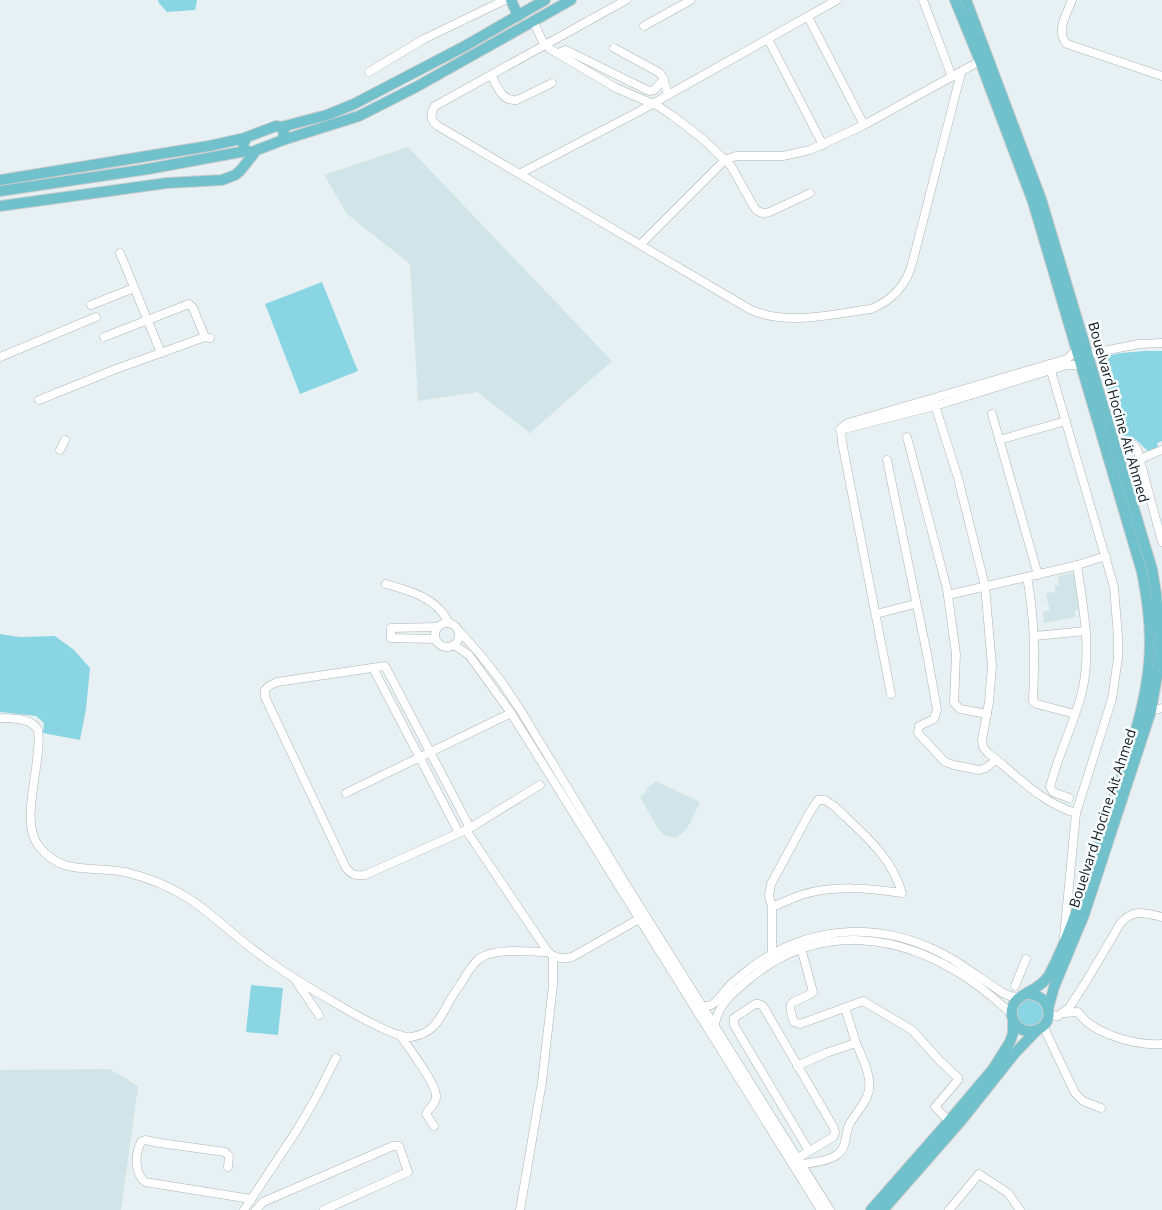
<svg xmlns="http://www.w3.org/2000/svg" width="1162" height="1210" font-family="'Open Sans',sans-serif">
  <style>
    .built { fill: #d1e4e7 }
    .green { fill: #8ad5e3 }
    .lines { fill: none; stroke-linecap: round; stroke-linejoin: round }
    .minor-casing { stroke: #abb4b6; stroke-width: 9 }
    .major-casing { stroke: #ccc; stroke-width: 12 }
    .minor { stroke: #fff; stroke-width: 8 }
    .major { stroke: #71c1cc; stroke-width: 10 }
    .labels { text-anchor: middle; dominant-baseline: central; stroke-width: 5; stroke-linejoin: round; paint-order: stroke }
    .street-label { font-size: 14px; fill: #151819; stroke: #f8feff }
  </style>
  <rect width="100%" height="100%" fill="#e7f1f3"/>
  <g class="built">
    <polygon points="408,147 612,361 530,433 477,392 418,401 410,264 347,214 324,175"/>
    <polygon points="1074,573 1079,610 1075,610 1076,617 1044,623 1043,612 1050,610 1046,596 1047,593 1055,592 1055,586 1059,585 1058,576"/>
    <polygon points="656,781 700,802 688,827 681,834 675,838 669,837 663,834 657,827 640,797 646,792 646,789"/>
    <polygon points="109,1069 124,1077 138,1087 121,1210 0,1210 0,1070"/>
  </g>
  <g class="green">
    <polygon points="158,0 197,0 197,1 195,10 167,12 159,3"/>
    <polygon points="322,282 358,371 300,394 265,304"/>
    <path d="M 1144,351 L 1162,351 L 1162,441 L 1157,443 L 1158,447 L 1148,451 C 1138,443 1137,436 1122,436 L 1100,363 C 1107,351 1132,353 1144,351 Z"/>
    <polygon points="0,634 20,637 55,636 74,650 90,668 86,709 80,740 43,733 44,723 36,716 0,712"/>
    <polygon points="251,985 283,988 278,1035 246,1032"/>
    <circle cx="1030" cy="1013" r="14"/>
  </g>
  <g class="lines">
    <defs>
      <g id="minor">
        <path d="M 626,0 L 435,106 C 430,113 430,121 438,126 L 751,310 C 789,326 832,314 871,309 C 893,300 906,286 912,264 L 961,73"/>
        <polyline points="923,0 952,77"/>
        <path d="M 1072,0 C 1067,14 1055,31 1067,44 L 1162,76"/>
        <polyline points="808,17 864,125"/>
        <path d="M 533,21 L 543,42 L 550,49 L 616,88 L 658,106 L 673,116 L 704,140 L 731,166 L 754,207 C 758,213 764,214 770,212 L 810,193"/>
        <polyline points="644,26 691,0"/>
        <polyline points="768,39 823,145"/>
        <polyline points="614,48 660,73 663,78 668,95"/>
        <polyline points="558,53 566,50 649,91 654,90 664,79"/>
        <polyline points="369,72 424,39 505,0"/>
        <path d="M 491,75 C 497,86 502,102 517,100 L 552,83"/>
        <polyline points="519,174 636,113 837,0"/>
        <polyline points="640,245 725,160 736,156 783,156 810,150 864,125 980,61"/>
        <polyline points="120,253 161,353"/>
        <polyline points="91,305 134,288"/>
        <polyline points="104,337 189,304 193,308 205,337"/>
        <polyline points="1088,354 1139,344 1162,343"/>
        <polyline points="0,357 96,317"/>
        <polyline points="1049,364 1114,587 1118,637 1118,658 1112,699 1076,813 1064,937"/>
        <path d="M 933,399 L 958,478 L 985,586 L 992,666 L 989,702 L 982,740 L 983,747 L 988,753 C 1018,776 1040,802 1076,813"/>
        <polyline points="39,400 116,369 205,337 210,338"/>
        <polyline points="992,414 1038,575"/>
        <polyline points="840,430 935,406 1067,365 1082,365"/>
        <polyline points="907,437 947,589 956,654 954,703 960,709 987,714"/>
        <polyline points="999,440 1066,421"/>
        <polyline points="1116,446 1127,442 1133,444 1137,449 1162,542"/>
        <polyline points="60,450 65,440"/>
        <polyline points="1140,459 1162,450"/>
        <polyline points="887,460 928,659 937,710 934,719 919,726 918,733 945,762 954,765 979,770 986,768 996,760"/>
        <path d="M 1027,577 C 1035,619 1035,659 1033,701 L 1037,704 L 1075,714"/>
        <path d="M 386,584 C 411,591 437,598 449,623"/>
        <polyline points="948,595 1074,566 1106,556"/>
        <polyline points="876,614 915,604"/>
        <circle cx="447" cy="635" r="12"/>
        <polyline points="459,631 479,653 501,681 521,711 627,886 830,1210"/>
        <polyline points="1035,636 1086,631"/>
        <polyline points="435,639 391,638 391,628 437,627"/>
        <polyline points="454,645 469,655 511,713 821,1210"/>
        <polyline points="373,668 459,833"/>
        <polyline points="891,694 842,442 841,428 848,423 1067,359 1077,349"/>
        <polyline points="1151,711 1162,708"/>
        <path d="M 0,718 C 13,719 31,717 38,730 C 43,761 19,820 38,845 C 62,877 91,865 125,872 C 146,877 169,886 188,898 C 214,915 236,938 262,956 C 283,972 389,1040 411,1037 C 436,1033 440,1017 452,997 C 456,990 462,983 466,975 C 472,967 475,960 484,956 C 501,948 529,952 548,952"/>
        <polyline points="346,793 511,713"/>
        <path d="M 1069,798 L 1053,792 L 1050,787 C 1058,755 1074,724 1082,692 C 1092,650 1083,607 1077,565"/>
        <path d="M 470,828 L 385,666 L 277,682 L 269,686 L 265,690 L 265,697 L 346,868 C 352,875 355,876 365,875 L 466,830 L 470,828 L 540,785"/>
        <path d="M 466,830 L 548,952 C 556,959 562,959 572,957 L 639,919"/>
        <path d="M 772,907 C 781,903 791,899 801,895 C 833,885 869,888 902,893 C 891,855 862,833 834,806 L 825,800 L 818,800 L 810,812 L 771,884 L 769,896 L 772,907 L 772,954"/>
        <path d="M 801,948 L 813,992 C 796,1005 784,995 794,1022 L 800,1024 L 863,1001 L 912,1030 L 939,1060 L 958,1078 L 958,1080 L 935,1107 L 949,1121"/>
        <polyline points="296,981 319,1015"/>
        <polyline points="1015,986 1026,959"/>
        <path d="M 702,1006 C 706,1006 710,1006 713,1004 C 720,999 725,990 731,984 C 738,978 745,972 752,967 C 813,922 887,921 952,959 C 970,970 986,982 1003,993 L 1010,996 L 1020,997"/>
        <path d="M 1064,1013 L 1078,1012 C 1092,1034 1137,1046 1162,1044"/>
        <path d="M 1049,1015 L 1058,1016 L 1069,1008 L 1087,980 L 1120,924 C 1133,908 1144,913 1162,917"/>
        <polyline points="1043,1026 1075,1093 1083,1101 1101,1108"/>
        <path d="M 715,1027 C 715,1006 737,989 752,977 C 820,922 901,933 970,980 C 985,990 998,1002 1011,1013"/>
        <path d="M 400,1035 C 408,1047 437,1084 436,1097 C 436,1104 429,1108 426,1114 L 434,1126"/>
        <polyline points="797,1066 826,1053 856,1043 845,1008"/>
        <polyline points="798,1158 833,1137 835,1133 834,1128 763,1006 759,1004 755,1004 734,1018 734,1025 809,1151"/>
        <path d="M 801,1164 C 812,1163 830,1161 838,1154 C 847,1147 845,1134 849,1125 C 857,1110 872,1099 869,1080 C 868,1068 861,1055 856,1043"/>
        <path d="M 228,1167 L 229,1156 L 225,1152 L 160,1143 L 145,1140 L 141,1142 C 135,1154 134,1173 145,1182 L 251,1199"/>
        <polyline points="244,1210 297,1130 314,1101 336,1058"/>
        <polyline points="256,1210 263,1202 393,1146 399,1146 408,1172 324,1210"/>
        <polyline points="520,1210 542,1082 553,985 553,957"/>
        <polyline points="949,1210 979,1174 1008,1193 1020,1210"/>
      </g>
      <g id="major">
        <polyline points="511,0 518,16"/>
        <path d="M 955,0 L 980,61 L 1033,202 L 1142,572 C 1148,602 1152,632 1149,662 C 1145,718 1118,783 1101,837 C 1086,883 1072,932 1049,975 C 1040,991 1017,993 1013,1006 C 1008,1019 1019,1033 1032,1031 C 1057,1028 1053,992 1025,994"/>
        <polyline points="966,0 1041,199 1152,569 1156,593 1160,640 1159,664 1151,711 1084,915 1054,987 1048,1009"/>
        <path d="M 276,126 L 281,127 L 284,130 L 283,140 L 252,152 C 247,153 244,149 243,144 L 247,137 Z"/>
        <polyline points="281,127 327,115 354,104 465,46 545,0"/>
        <polyline points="283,140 359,116 416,87 571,0"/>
        <polyline points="0,180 209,146 245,138"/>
        <polyline points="0,191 148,169 246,151"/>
        <polyline points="0,206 167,183 222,180 235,175 240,171 255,152"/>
        <polyline points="871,1210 949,1121 993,1069 1010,1042 1013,1033 1013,1020"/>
        <polyline points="883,1210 961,1121 1015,1053 1038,1029"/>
      </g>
    </defs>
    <use href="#minor" class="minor-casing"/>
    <use href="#major" class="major-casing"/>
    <use href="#minor" class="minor"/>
    <use href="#major" class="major"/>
  </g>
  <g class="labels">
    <g class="street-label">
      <text transform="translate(1119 412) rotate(74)">Bouelvard Hocine Ait Ahmed</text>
      <text transform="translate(1102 818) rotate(-72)">Bouelvard Hocine Ait Ahmed</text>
    </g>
  </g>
</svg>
